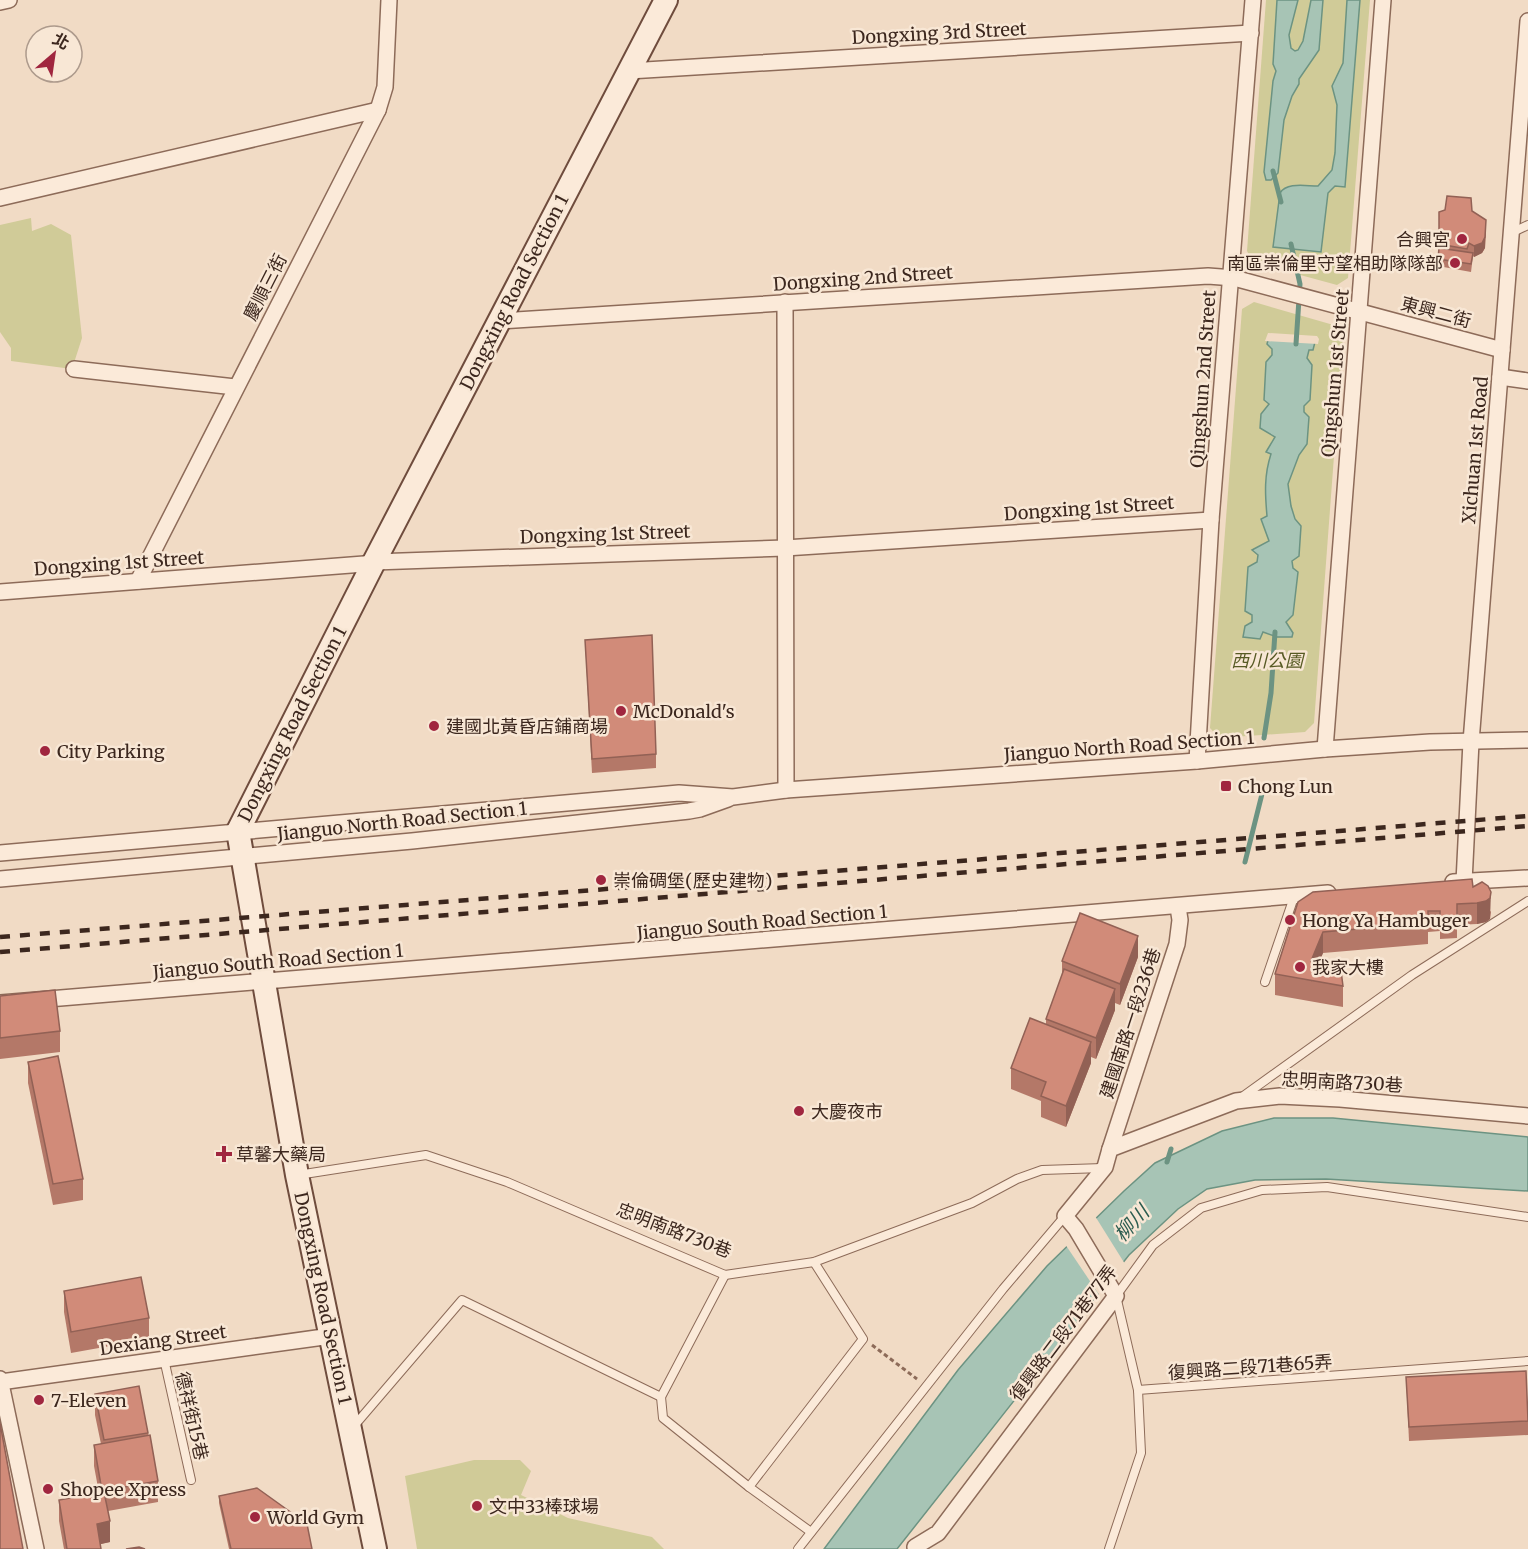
<svg xmlns="http://www.w3.org/2000/svg" width="1528" height="1549" font-family="Merriweather,'Noto Sans TC',serif">
  <style>
    .green { fill: #d0cb98 }
    .water { fill: #a7c4b5; stroke: #6c9382; stroke-width: 1.5 }
    .pier { fill: #f1dbc5 }
    .lines { fill: none; stroke-linecap: round; stroke-linejoin: round }
    .stream { stroke: #6c9382; stroke-width: 5 }
    .lane-casing { stroke: #8d6b59; stroke-width: 10 }
    .street-casing { stroke: #8d6b59; stroke-width: 18 }
    .secondary-casing { stroke: #6f4c3d; stroke-width: 26 }
    .path { stroke: #8d6b59; stroke-width: 3; stroke-dasharray: 4.5 3; stroke-linecap: butt }
    .lane { stroke: #fbead9; stroke-width: 8 }
    .street { stroke: #fbead9; stroke-width: 15 }
    .secondary { stroke: #fbead9; stroke-width: 22 }
    .rail { stroke: #3c271e; stroke-width: 4.5; stroke-dasharray: 10 10; stroke-linecap: butt }
    .wall { fill: #b47868 }
    .shaded-wall { fill: #926155 }
    .building { fill: #d18b79; stroke: #926155; stroke-width: 1.5 }
    .poi-dot { fill: #a0263f; stroke: #f8e7d5; stroke-width: 2 }
    .labels { text-anchor: middle; dominant-baseline: central; stroke-width: 5; stroke-linejoin: round; paint-order: stroke }
    .street-label { font-size: 18px; fill: #3c271e; stroke: #f8e7d5 }
    .poi-label { font-size: 18px; fill: #3c271e; stroke: #f8e7d5; text-anchor: start }
    .park-label { font-size: 18px; font-style: italic; fill: #575a24; stroke: #f8e7d5 }
    .water-label { font-size: 20px; font-style: italic; fill: #2d5d50; stroke: #f8e7d5 }
  </style>
  <rect width="100%" height="100%" fill="#f1dbc5"/>
  <g class="green">
    <polygon points="1266,0 1370,0 1348,278 1337,285 1253,262 1247,251"/>
    <polygon points="31,218 32,231 51,224 71,235 82,338 72,369 11,361 11,348 0,332 0,225"/>
    <polygon points="1254,302 1337,326 1343,336 1314,723 1305,732 1219,738 1210,728 1242,309"/>
    <polygon points="474,1460 520,1460 531,1471 521,1495 568,1518 652,1537 664,1549 417,1549 405,1476"/>
  </g>
  <g class="water">
    <polygon points="1277,0 1298,0 1289,35 1291,48 1295,51 1298,50 1303,41 1311,0 1323,0 1319,50 1299,79 1299,84 1292,96 1284,120 1278,173 1271,180 1266,180 1264,172 1273,81 1276,71 1273,64"/>
    <path d="M 1347,0 L 1360,0 L 1345,187 L 1335,186 L 1328,193 L 1321,252 L 1273,247 L 1280,193 C 1287,182 1305,186 1318,186 L 1332,170 L 1335,153 L 1337,105 L 1332,86 L 1343,63 Z"/>
    <path d="M 1269,336 L 1316,338 L 1313,350 L 1309,350 L 1307,358 L 1312,365 L 1310,400 L 1304,406 L 1304,412 L 1309,417 L 1307,444 L 1299,455 L 1288,484 L 1291,506 L 1295,519 L 1301,526 L 1299,556 L 1292,561 L 1293,568 L 1298,572 L 1293,615 L 1286,622 L 1293,633 L 1292,637 L 1277,637 L 1263,632 L 1260,639 L 1243,637 L 1245,626 L 1252,622 L 1252,615 L 1245,611 L 1248,567 L 1257,562 L 1258,555 L 1252,550 L 1269,541 L 1261,519 L 1267,516 C 1265,494 1264,475 1271,454 L 1266,452 L 1275,437 L 1260,428 L 1261,414 L 1269,404 L 1264,400 L 1266,362 L 1272,355 L 1272,349 L 1267,344 Z"/>
    <polygon points="1274,1118 1333,1118 1528,1137 1528,1191 1326,1179 1255,1180 1207,1189 1178,1209 1129,1255 897,1549 824,1549 958,1370 1047,1266 1124,1191 1155,1163 1222,1131"/>
  </g>
  <g class="pier">
    <polygon points="1268,333 1317,336 1319,339 1318,344 1265,341"/>
    <polygon points="1095,1216 1125,1264 1100,1296 1065,1244"/>
  </g>
  <g class="lines">
    <g class="stream">
      <polyline points="1273,171 1281,202"/>
      <polyline points="1291,244 1300,284 1296,344"/>
      <polyline points="1264,738 1271,693 1275,632"/>
      <polyline points="1245,862 1264,786"/>
      <polyline points="1167,1162 1171,1149"/>
    </g>
    <defs>
      <g id="lane">
        <polyline points="1511,233 1528,225"/>
        <polyline points="1265,982 1294,897"/>
        <polyline points="1242,1097 1412,975 1528,901"/>
        <polyline points="298,1175 426,1155 507,1182 725,1275 814,1262 972,1203 1017,1179 1042,1170 1103,1168"/>
        <polyline points="164,1359 191,1480"/>
        <polyline points="1138,1390 1116,1296 1153,1245 1201,1208 1262,1190 1327,1187 1528,1217"/>
        <polyline points="661,1397 663,1418 749,1487"/>
        <polyline points="354,1426 462,1300 661,1397 725,1275"/>
        <polyline points="811,1532 749,1487 863,1339 814,1262"/>
        <polyline points="798,1549 1003,1289 1065,1216"/>
        <polyline points="1109,1549 1141,1453 1138,1390 1528,1361"/>
      </g>
      <g id="street">
        <polyline points="0,2 9,0"/>
        <polyline points="629,71 1251,33"/>
        <polyline points="0,198 378,110"/>
        <polyline points="785,302 786,790"/>
        <polyline points="499,321 1208,276 1234,278 1502,350"/>
        <polyline points="74,369 235,387"/>
        <polyline points="1500,377 1528,381"/>
        <polyline points="138,581 378,110 385,87 389,0"/>
        <polyline points="0,592 364,564 374,562 785,548 1211,520"/>
        <polyline points="1325,749 1383,0"/>
        <polyline points="1197,761 1211,520 1253,0"/>
        <polyline points="0,853 679,793 733,797 786,790 1197,761 1325,749 1430,742 1528,740"/>
        <polyline points="0,879 412,841 689,811 700,809 728,799"/>
        <polyline points="1453,882 1528,878"/>
        <polyline points="1464,882 1471,742 1528,21"/>
        <polyline points="0,1003 1328,893"/>
        <polyline points="1110,1149 1177,944 1180,920 1178,907"/>
        <polyline points="0,1379 36,1549"/>
        <polyline points="0,1382 331,1336"/>
        <polyline points="915,1547 938,1533 1116,1296 1076,1229 1065,1216 1105,1167 1110,1149 1236,1101 1280,1096 1340,1099 1528,1116"/>
      </g>
      <polyline id="secondary" points="375,1549 297,1175 238,831 374,562 666,0"/>
    </defs>
    <use href="#lane" class="lane-casing"/>
    <use href="#street" class="street-casing"/>
    <use href="#secondary" class="secondary-casing"/>
    <polyline class="path" points="872,1345 917,1379"/>
    <use href="#lane" class="lane"/>
    <use href="#street" class="street"/>
    <use href="#secondary" class="secondary"/>
    <g class="rail">
      <polyline points="0,937 1528,816"/>
      <polyline points="0,952 1528,826"/>
    </g>
  </g>
  <g class="wall">
    <polygon points="1472,211 1486,230 1485,248 1482,253 1474,257 1473,256 1471,272 1438,266 1439,244"/>
    <polygon points="585,640 656,754 656,768 592,773"/>
    <polygon points="1473,887 1491,912 1490,919 1486,922 1477,924 1457,925 1457,938 1440,939 1440,931 1428,932 1428,944 1323,953 1319,961 1343,986 1343,1007 1275,995 1275,974 1298,902"/>
    <polygon points="1138,957 1120,1005 1115,1003 1115,1010 1096,1059 1091,1057 1091,1063 1066,1127 1041,1117 1041,1101 1011,1089 1011,1068 1046,1024 1046,1019 1062,977 1062,961"/>
    <polygon points="0,996 60,1031 60,1052 0,1059"/>
    <polygon points="28,1062 83,1179 83,1200 53,1205 28,1083"/>
    <polygon points="64,1291 149,1318 149,1339 71,1353 64,1312"/>
    <polygon points="1406,1377 1528,1408 1528,1435 1409,1441"/>
    <polygon points="95,1394 148,1433 158,1481 158,1502 108,1511 110,1542 100,1544 101,1549 64,1549 59,1521 59,1500 99,1493 94,1466 94,1445 101,1444 95,1415"/>
    <polygon points="219,1496 312,1549 229,1549 219,1503"/>
  </g>
  <g class="shaded-wall">
    <polygon points="1486,220 1485,248 1482,253 1474,257 1474,246"/>
    <polygon points="1491,892 1490,919 1486,922 1477,924 1477,903"/>
    <polygon points="1323,932 1323,953 1311,982 1311,961"/>
    <polygon points="1138,936 1138,957 1120,1005 1120,984"/>
    <polygon points="1115,989 1115,1010 1096,1059 1096,1038"/>
    <polygon points="1091,1042 1091,1063 1066,1127 1066,1106"/>
    <polygon points="110,1521 110,1542 97,1545 97,1524"/>
  </g>
  <g class="building">
    <polygon points="1447,196 1471,198 1472,211 1486,220 1485,237 1482,243 1474,246 1469,243 1467,249 1439,244 1439,212 1445,210"/>
    <polygon points="1439,248 1473,253 1471,264 1438,259"/>
    <polygon points="652,635 656,754 592,759 585,640"/>
    <polygon points="1472,879 1473,887 1482,882 1488,886 1491,892 1490,898 1486,901 1477,903 1457,904 1457,917 1440,918 1440,911 1428,911 1428,923 1323,932 1311,961 1340,963 1343,986 1275,974 1298,902 1313,892"/>
    <polygon points="1080,913 1138,936 1120,984 1062,961"/>
    <polygon points="1064,969 1115,989 1096,1038 1046,1019"/>
    <polygon points="55,990 60,1031 0,1038 0,996"/>
    <polygon points="1030,1018 1091,1042 1066,1106 1041,1096 1046,1082 1011,1068"/>
    <polygon points="58,1056 83,1179 53,1184 28,1062"/>
    <polygon points="141,1277 149,1318 71,1332 64,1291"/>
    <polygon points="1526,1371 1528,1421 1409,1427 1406,1377"/>
    <polygon points="139,1386 148,1433 104,1440 95,1394"/>
    <polygon points="0,1423 23,1549 0,1549"/>
    <polygon points="150,1435 158,1481 102,1491 94,1445"/>
    <polygon points="257,1488 307,1524 312,1549 231,1549 219,1496"/>
    <polygon points="104,1492 110,1521 97,1524 101,1549 67,1549 59,1500"/>
    <polygon points="139,1547 145,1549 126,1549"/>
  </g>
  <g class="poi-dot">
    <circle cx="1462" cy="239" r="6"/>
    <circle cx="1455" cy="263" r="6"/>
    <circle cx="621" cy="711" r="6"/>
    <circle cx="434" cy="726" r="6"/>
    <circle cx="45" cy="751" r="6"/>
    <rect x="1220" y="780" width="12" height="12" rx="3"/>
    <circle cx="601" cy="880" r="6"/>
    <circle cx="1290" cy="920" r="6"/>
    <circle cx="1300" cy="967" r="6"/>
    <circle cx="799" cy="1111" r="6"/>
    <path d="M221 1145h6v6h6v6h-6v6h-6v-6h-6v-6h6z"/>
    <circle cx="39" cy="1400" r="6"/>
    <circle cx="48" cy="1489" r="6"/>
    <circle cx="477" cy="1506" r="6"/>
    <circle cx="255" cy="1517" r="6"/>
  </g>
  <g class="labels">
    <g class="street-label">
      <text transform="translate(939 33) rotate(-3)">Dongxing 3rd Street</text>
      <text transform="translate(863 278) rotate(-4)">Dongxing 2nd Street</text>
      <text transform="translate(265 287) rotate(-63)">慶順三街</text>
      <text transform="translate(514 292) rotate(-63)">Dongxing Road Section 1</text>
      <text transform="translate(1436 312) rotate(15)">東興二街</text>
      <text transform="translate(1335 373) rotate(-85)">Qingshun 1st Street</text>
      <text transform="translate(1203 379) rotate(-86)">Qingshun 2nd Street</text>
      <text transform="translate(1475 450) rotate(-85)">Xichuan 1st Road</text>
      <text transform="translate(1089 508) rotate(-4)">Dongxing 1st Street</text>
      <text transform="translate(605 534) rotate(-2)">Dongxing 1st Street</text>
      <text transform="translate(119 563) rotate(-4)">Dongxing 1st Street</text>
      <text transform="translate(292 724) rotate(-63)">Dongxing Road Section 1</text>
      <text transform="translate(1129 746) rotate(-4)">Jianguo North Road Section 1</text>
      <text transform="translate(402 821) rotate(-6)">Jianguo North Road Section 1</text>
      <text transform="translate(762 922) rotate(-5)">Jianguo South Road Section 1</text>
      <text transform="translate(278 961) rotate(-5)">Jianguo South Road Section 1</text>
      <text transform="translate(1130 1023) rotate(-72)">建國南路一段236巷</text>
      <text transform="translate(1342 1082) rotate(3)">忠明南路730巷</text>
      <text transform="translate(674 1230) rotate(21)">忠明南路730巷</text>
      <text transform="translate(323 1298) rotate(78)">Dongxing Road Section 1</text>
      <text transform="translate(1063 1333) rotate(-53)">復興路二段71巷77弄</text>
      <text transform="translate(163 1340) rotate(-8)">Dexiang Street</text>
      <text transform="translate(1250 1367) rotate(-4)">復興路二段71巷65弄</text>
      <text transform="translate(192 1416) rotate(77)">德祥街15巷</text>
    </g>
    <g class="poi-label">
      <text x="1450" y="239" text-anchor="end">合興宮</text>
      <text x="1443" y="263" text-anchor="end">南區崇倫里守望相助隊隊部</text>
      <text x="633" y="711">McDonald's</text>
      <text x="446" y="726">建國北黃昏店鋪商場</text>
      <text x="57" y="751">City Parking</text>
      <text x="1238" y="786">Chong Lun</text>
      <text x="613" y="880">崇倫碉堡(歷史建物)</text>
      <text x="1302" y="920">Hong Ya Hambuger</text>
      <text x="1312" y="967">我家大樓</text>
      <text x="811" y="1111">大慶夜市</text>
      <text x="236" y="1154">草馨大藥局</text>
      <text x="51" y="1400">7-Eleven</text>
      <text x="60" y="1489">Shopee Xpress</text>
      <text x="489" y="1506">文中33棒球場</text>
      <text x="267" y="1517">World Gym</text>
    </g>
    <g class="park-label">
      <text x="1267" y="660">西川公園</text>
    </g>
    <g class="water-label">
      <text transform="translate(1131 1223) rotate(-47)">柳川</text>
    </g>
  </g>
  <g transform="translate(54 54) rotate(29)"><circle r="28" fill="#f8e7d5" stroke="#ad9a8c" stroke-width="1.5"/>
  <path d="M0-4.5L10 22L0 15L-10 22Z" fill="#a0263f"/>
  <text y="-9" font-size="16" font-weight="bold" text-anchor="middle" fill="#3c271e">北</text>
  </g>
</svg>
